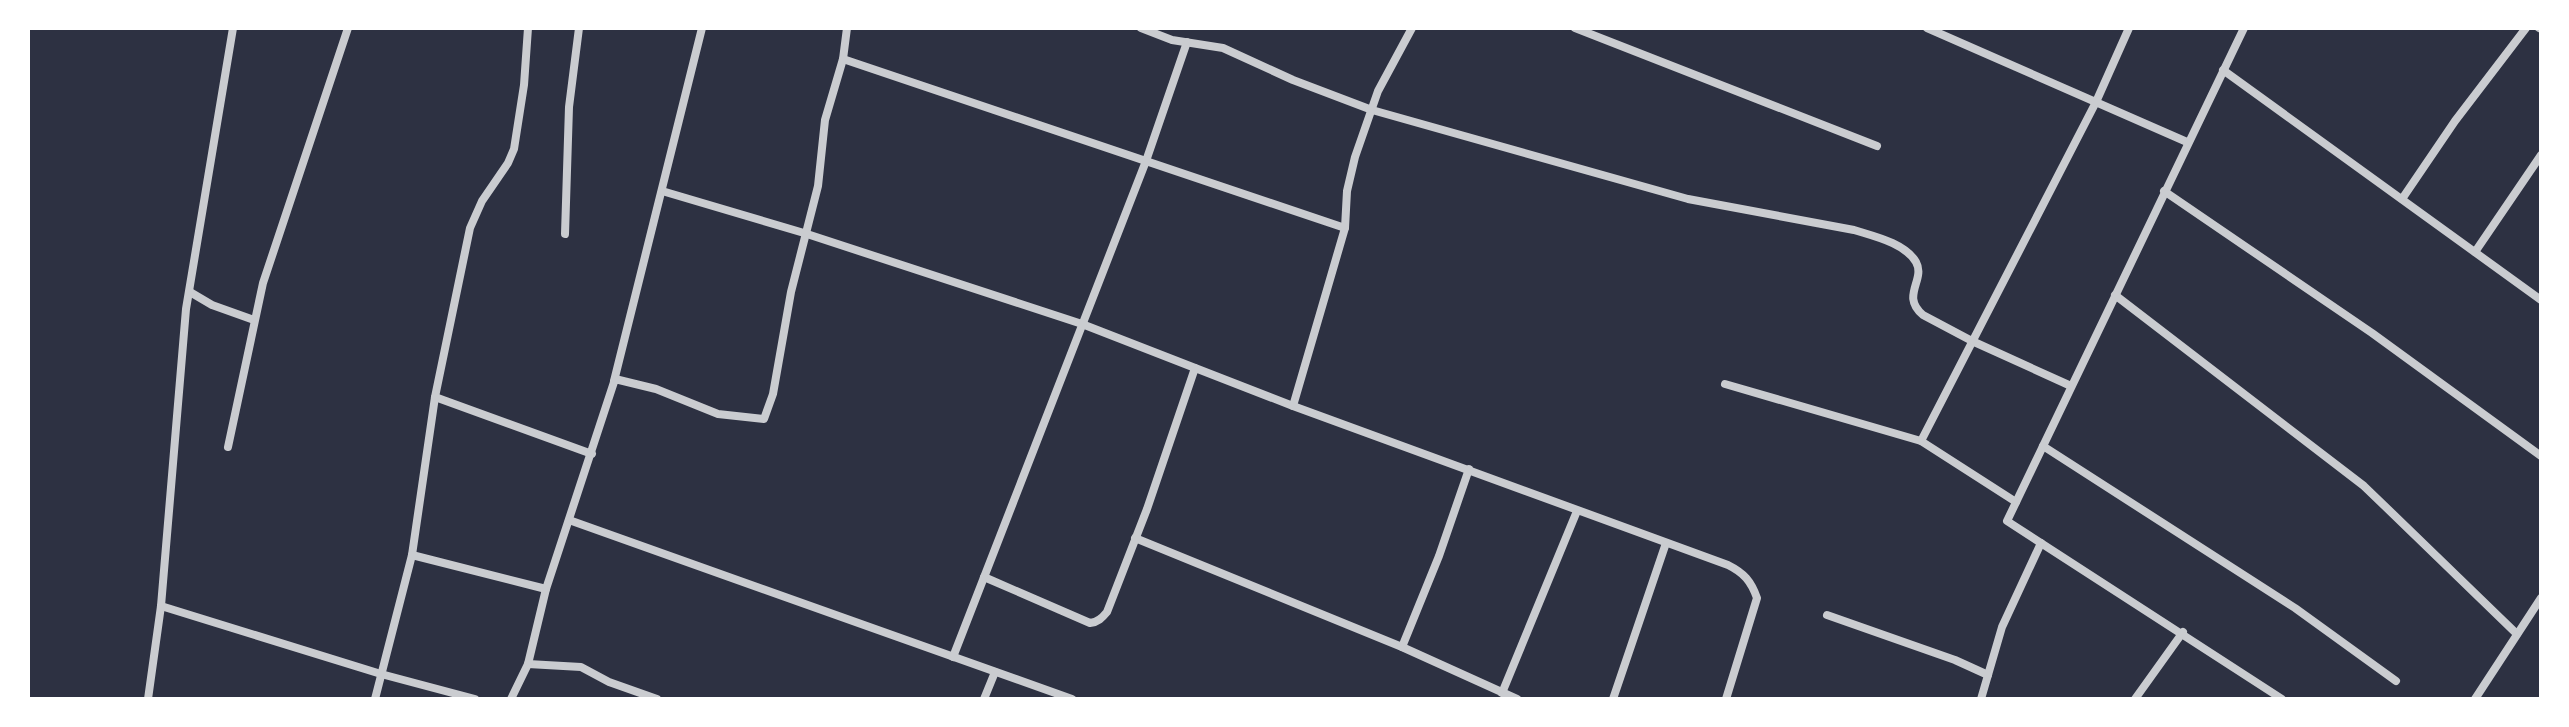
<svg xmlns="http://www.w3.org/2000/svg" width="2569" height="727" font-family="Overpass,sans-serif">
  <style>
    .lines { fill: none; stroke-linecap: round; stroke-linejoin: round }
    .minor { stroke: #caccd0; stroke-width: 8 }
  </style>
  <rect width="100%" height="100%" fill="#2d3142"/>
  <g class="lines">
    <g class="minor">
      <path d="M 1141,28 L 1172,40 L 1223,48 L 1293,80 L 1372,110 L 1688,199 L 1854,230 C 1873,236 1905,243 1916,262 C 1926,280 1900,296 1923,315 L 1972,341 L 2071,386"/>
      <polyline points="1575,28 1877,146"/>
      <polyline points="1927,28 2187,142"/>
      <polyline points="2244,28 2007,521 2282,699"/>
      <polyline points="2539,28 2541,29"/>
      <polyline points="843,59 1345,228"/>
      <polyline points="2223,70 2541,300"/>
      <path d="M 662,191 L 804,233 L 1082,324 L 1293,406 L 1728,565 C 1744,573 1751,581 1757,598 L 1726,699"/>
      <polyline points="2164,191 2372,333 2541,456"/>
      <polyline points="2402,199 2455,121 2526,28"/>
      <polyline points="565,234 569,107 579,28"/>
      <polyline points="2475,252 2541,155"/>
      <polyline points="190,292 212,305 254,320"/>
      <polyline points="2115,295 2364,486 2517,634"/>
      <polyline points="614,381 702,28"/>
      <polyline points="1725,384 1921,441 2016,502"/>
      <polyline points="435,397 592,454"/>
      <polyline points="1293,406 1345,228 1347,191 1355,157 1378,91 1412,28"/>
      <polyline points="1921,441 2096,102 2129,28"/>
      <polyline points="2043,446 2295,608 2396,681"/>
      <polyline points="228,447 263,283 348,28"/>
      <polyline points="569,520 1072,699"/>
      <polyline points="1135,538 1402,647 1517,699"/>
      <polyline points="412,555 546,589"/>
      <path d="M 984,577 L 1090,623 C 1098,622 1102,618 1107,612 L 1147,509 L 1195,368"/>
      <polyline points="161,606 381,674 475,699"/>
      <polyline points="1827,615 1955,660 1988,675"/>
      <polyline points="1402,647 1439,556 1469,469"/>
      <polyline points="953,657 1146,161 1187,42"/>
      <polyline points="528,664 581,667 609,682 657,699"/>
      <polyline points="1502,693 1577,511"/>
      <polyline points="148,699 161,606 186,309 233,28"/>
      <polyline points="375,699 412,555 435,397 470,228 482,201 508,163 514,149 524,85 528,28"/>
      <polyline points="511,699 528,664 546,589 615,379 656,389 718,414 764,419 773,394 791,292 818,186 825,120 843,59 847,28"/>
      <polyline points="984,699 995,672"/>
      <polyline points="1613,699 1666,543"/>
      <polyline points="1981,699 2002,627 2041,543"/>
      <polyline points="2135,699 2183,632"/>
      <polyline points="2475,699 2541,598"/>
    </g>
  </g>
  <rect width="2569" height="727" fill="none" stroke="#ffffff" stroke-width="60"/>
</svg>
